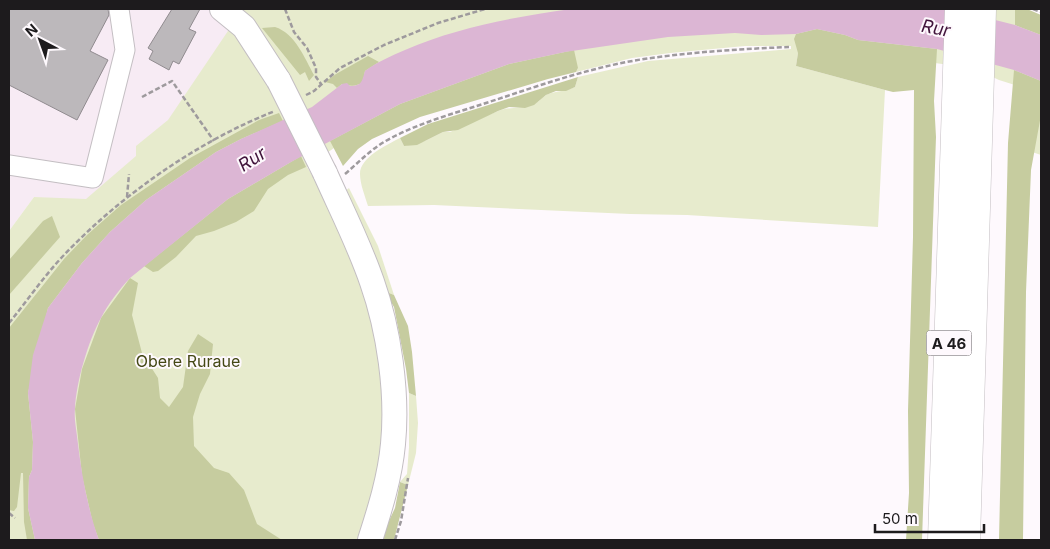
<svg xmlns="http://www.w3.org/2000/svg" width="1050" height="549" font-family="Inter,sans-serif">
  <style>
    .built { fill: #f7ebf4 }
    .green { fill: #e7ebcd }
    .forest { fill: #c6cc9f }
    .water { fill: #dcb6d4 }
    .building { fill: #bcb8bb; stroke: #908b8f }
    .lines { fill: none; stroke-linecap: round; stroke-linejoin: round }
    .minor-casing { stroke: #c3bec2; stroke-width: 21 }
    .major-casing { stroke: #c3bec2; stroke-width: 26 }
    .highway-casing { stroke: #c3bec2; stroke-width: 29 }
    .path { stroke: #9e9a9d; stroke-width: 2.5; stroke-dasharray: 5 2.5; stroke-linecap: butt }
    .minor { stroke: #fff; stroke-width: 19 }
    .major { stroke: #fff; stroke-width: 24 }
    .highway { stroke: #fff; stroke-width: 28 }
    .major-bridge-casing { stroke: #c3bec2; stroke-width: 26; stroke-linecap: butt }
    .major-bridge { stroke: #fff; stroke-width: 24 }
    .labels { text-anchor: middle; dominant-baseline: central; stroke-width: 4; stroke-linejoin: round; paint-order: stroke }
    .shield { fill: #fef9fd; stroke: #605e60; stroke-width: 1 }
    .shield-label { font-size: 15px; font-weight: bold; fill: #1d1b1d }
    .park-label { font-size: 16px; fill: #444815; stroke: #fef9fd }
    .water-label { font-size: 18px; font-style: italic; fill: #41143b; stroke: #fef9fd }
  </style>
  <rect width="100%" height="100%" fill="#fef9fd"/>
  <polygon class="built" points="9,9 209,9 222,17 252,61 101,210 34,197 9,231"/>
  <g class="green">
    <path d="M 221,9 L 1016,9 L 1041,19 L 1041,155 L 1029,151 L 1037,92 L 999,80 L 982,72 L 957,66 L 839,50 L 798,53 L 796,66 L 885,90 L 878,227 L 687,215 L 630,214 L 434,205 L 368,206 C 365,196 360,184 360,174 C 360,157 387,145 400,138 L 404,146 L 425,141 L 443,132 L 450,132 C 467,125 484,116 501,110 C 511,107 522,109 532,105 C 538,103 542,97 548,94 C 557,91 566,91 575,87 L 578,77 L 648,61 L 791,49 L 791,46 L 745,46 L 670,53 L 632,58 L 576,72 L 578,68 L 509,81 L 334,148 L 307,167 L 335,211 L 355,252 L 384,374 L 385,446 L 362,540 L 9,540 L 9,231 L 34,197 L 86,199 L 136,156 L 136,146 L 168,120 L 230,28 Z"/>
    <polygon points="349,188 378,246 394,295 384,291 345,191"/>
    <polygon points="409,393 416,396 418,423 416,453 408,485 400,482 407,474 409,447"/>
  </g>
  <g class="forest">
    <polygon points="1015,9 1027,9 1041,15 1041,35 1015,25"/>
    <path d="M 275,27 C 295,33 305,59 314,75 L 309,81 L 305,72 L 300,75 L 262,28 Z"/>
    <polygon points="817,29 845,35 858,40 937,49 934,101 936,137 922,540 906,540 909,493 908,411 913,237 914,90 893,92 885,90 796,66 798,53 794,39 796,34"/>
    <polygon points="574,50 578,68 576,72 548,79 420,117 372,139 358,149 343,166 330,141 400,104 509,64"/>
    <path d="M 368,56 L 379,62 L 365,71 L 363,82 C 356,87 350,86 342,84 L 337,88 L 333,84 L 325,82 L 336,74 Z"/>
    <polygon points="1014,70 1041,81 1041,115 1031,170 1026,292 1023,540 999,540 1008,143"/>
    <polygon points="578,77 575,87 566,91 556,91 546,95 534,105 525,108 509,107 498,111 458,130 443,132 417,145 404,146 400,138 428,124"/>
    <polygon points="279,113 283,121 241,139 216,152 146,200 110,232 82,263 48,308 28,393 33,442 32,470 29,477 28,508 35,540 27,540 24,522 23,473 21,473 17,507 14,511 9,510 9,328 64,259 87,235 121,205 190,158 259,120"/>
    <polygon points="301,156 306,167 288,175 268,189 254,211 236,222 214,231 196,236 176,257 158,271 153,272 144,266 228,199"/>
    <polygon points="52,216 60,237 9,295 9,260 43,221"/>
    <polygon points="130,278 138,283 132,315 142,353 158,378 160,398 169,407 183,387 188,351 198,334 213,344 210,374 200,394 193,417 194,446 214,468 229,473 244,490 257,524 282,540 99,540 93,524 82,476 75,409 82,369 101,318"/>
    <polygon points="384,291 394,295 408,326 412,352 416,396 409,393 406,369 394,307"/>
    <polygon points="400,482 408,485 394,540 380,540 395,508"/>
  </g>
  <path class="water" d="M 571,9 L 952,9 L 1015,25 L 1041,35 L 1041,81 L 1014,70 L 937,49 L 858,40 L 845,35 L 817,29 L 796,34 L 761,35 L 735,33 L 668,37 L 565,52 L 509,64 L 400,104 L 291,162 L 228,199 L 130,278 C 119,290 108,304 101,318 C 88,341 76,383 75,409 C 74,418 76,427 77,436 C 81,471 87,507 99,540 L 35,540 L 28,508 L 29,477 L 32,470 L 33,442 L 28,393 L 33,355 L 48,308 L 82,263 L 110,232 L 146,200 L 216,152 L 241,139 L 312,107 L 342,84 L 347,83 L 350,86 C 362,86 362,81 365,71 C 377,62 391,56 405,50 C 458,27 514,17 571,9 Z"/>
  <g class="building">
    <polygon points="9,9 108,9 109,15 90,51 108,60 77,120 9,85"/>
    <polygon points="172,9 200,9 189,29 196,32 179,64 173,61 169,70 149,59 153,51 148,48"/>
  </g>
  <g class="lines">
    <defs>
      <polyline id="minor" points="9,165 93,178 125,50 119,9"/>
      <g id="major">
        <polyline points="222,9 244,27 279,81"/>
        <path d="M 325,173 C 341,209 359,244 372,282 C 389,330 398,393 393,444 C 390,477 380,509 370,540"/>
      </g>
      <g id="highway">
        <polyline points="942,540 959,9"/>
        <polyline points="966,540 982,9"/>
      </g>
    </defs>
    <use href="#minor" class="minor-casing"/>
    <use href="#major" class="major-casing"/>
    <use href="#highway" class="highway-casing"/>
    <g class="path">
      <polyline points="285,9 294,32 307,48 316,68 316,77 321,84"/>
      <polyline points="1033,9 1041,12"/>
      <polyline points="306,95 314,91 340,68 384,45 438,23 485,9"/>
      <polyline points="142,97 172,81 214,141"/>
      <path d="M 345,174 C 358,163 369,151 384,142 C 415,124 452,114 486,103 C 538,86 591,67 644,59 C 692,52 740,49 789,47"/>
      <polyline points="127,197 129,174"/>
      <path d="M 9,323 C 27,301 44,276 64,255 C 120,196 198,141 275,111"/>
      <polyline points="9,513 15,518"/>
      <polyline points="395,540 401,521 408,478"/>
    </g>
    <use href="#minor" class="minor"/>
    <use href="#major" class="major"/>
    <use href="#highway" class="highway"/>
    <defs>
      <polyline id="major-bridge" points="279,81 325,173"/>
    </defs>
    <use href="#major-bridge" class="major-bridge-casing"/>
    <use href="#major-bridge" class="major-bridge"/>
  </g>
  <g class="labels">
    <rect class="shield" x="926.5" y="330.5" width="45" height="25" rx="4"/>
    <g class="shield-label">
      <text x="949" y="343">A 46</text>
    </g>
    <g class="park-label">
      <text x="188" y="361">Obere Ruraue</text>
    </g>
    <g class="water-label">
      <text transform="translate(936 28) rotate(11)">Rur</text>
      <text transform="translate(252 159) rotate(-33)">Rur</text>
    </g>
  </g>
  <rect width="1050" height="549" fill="none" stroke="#1d1b1d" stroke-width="20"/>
  <g transform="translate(40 40) rotate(319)" stroke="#fef9fd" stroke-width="4" paint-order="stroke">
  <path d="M0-4L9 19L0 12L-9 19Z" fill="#1d1b1d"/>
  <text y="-8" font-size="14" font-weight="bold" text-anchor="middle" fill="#1d1b1d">N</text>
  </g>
  <path d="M875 524v8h109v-8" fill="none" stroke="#1d1b1d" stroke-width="2.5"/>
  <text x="882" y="524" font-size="15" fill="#1d1b1d" stroke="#fef9fd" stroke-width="4" paint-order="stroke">50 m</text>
</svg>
